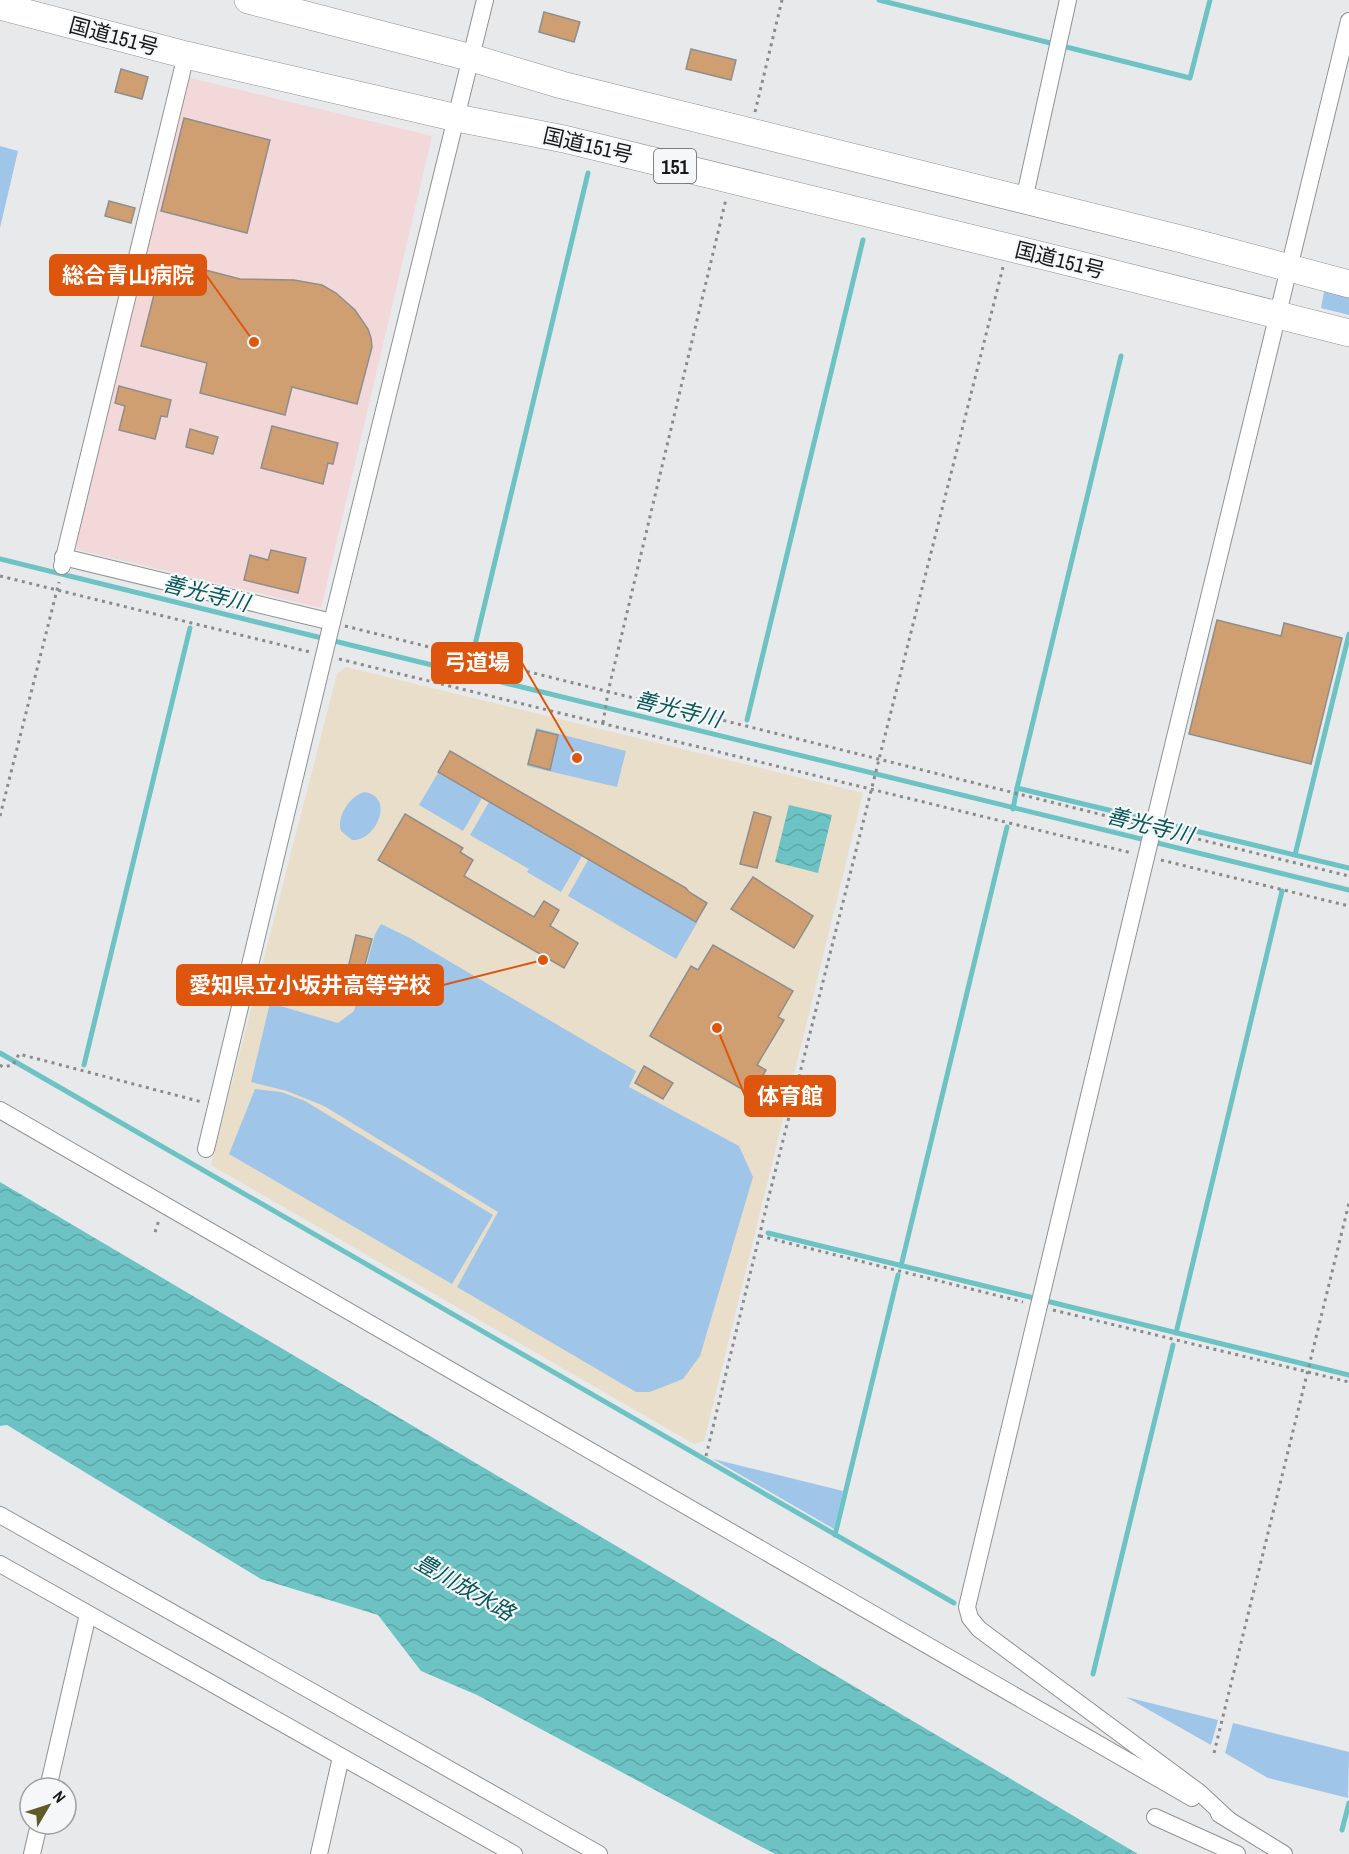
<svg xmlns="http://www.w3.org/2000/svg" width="1349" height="1854" font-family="'Archivo Narrow','Noto Sans JP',sans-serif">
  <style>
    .education { fill: #e9deca }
    .medical { fill: #f3d8d9 }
    .green { fill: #9fc6e9 }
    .water { fill: url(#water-waves) }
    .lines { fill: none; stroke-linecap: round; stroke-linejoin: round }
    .stream { stroke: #6dc3c4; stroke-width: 5 }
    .building { fill: #cf9e71; stroke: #908e8c; stroke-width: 1.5 }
    .minor-casing { stroke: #8f9193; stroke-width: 18 }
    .trunk-casing { stroke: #8f9193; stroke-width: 28 }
    .path { stroke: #8a8b8c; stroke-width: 3; stroke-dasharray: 3 4.5; stroke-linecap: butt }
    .minor { stroke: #fff; stroke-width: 16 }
    .trunk { stroke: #fff; stroke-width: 27 }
    .labels { text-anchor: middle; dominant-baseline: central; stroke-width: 4.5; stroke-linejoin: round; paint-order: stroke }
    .shield { fill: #f5f7f9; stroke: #5b5c5d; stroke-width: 1.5 }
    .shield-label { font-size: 20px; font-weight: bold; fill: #19191a }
    .street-label { font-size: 21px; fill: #19191a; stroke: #f5f7f9 }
    .water-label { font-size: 22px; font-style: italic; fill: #075758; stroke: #f5f7f9 }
    .leader { fill: none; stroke: #de560d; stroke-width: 2 }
    .callout-dot { fill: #de560d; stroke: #f5f7f9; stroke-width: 2 }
    .callout { fill: #de560d; stroke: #de560d; stroke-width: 2 }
    .callout-label { font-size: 22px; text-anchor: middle; font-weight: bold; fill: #fff }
  </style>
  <defs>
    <pattern id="water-waves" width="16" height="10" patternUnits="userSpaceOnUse" patternTransform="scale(1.5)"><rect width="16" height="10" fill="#6dc3c4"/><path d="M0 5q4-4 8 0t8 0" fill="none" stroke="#5ea7a8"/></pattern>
  </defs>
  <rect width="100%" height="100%" fill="#e7e9eb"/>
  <polygon class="education" points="346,667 863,793 704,1441 694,1444 211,1165 337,674"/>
  <polygon class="medical" points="186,77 432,136 321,608 75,549"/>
  <g class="green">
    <polygon points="0,146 18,151 0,228"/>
    <polygon points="1326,282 1349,288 1349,315 1321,308"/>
    <polygon points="536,728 626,751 617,787 527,766"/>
    <polygon points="438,773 482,798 463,831 419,805"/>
    <path d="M 365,792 C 396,798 375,842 352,840 L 341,831 C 336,817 350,795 365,792 Z"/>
    <polygon points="489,802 582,856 561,892 527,872 529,869 470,835"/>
    <polygon points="588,860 697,923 676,959 568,896"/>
    <polygon points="381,924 408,937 636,1071 629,1087 739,1146 753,1177 700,1356 683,1379 650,1392 636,1392 457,1287 498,1212 324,1106 287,1091 251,1082 270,1003 338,1023 354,1011 375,934"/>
    <polygon points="255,1089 281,1092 305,1101 493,1215 452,1284 229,1154"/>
    <polygon points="713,1459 843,1491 834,1529"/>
    <polygon points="1126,1697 1218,1720 1211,1745"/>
    <polygon points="1233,1723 1349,1752 1348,1798 1268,1778 1225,1753"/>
  </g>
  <g class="water">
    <polygon points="789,805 832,815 818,873 775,862"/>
    <polygon points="0,1182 1138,1854 775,1854 477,1695 421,1671 378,1615 261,1579 7,1425 0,1426"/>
  </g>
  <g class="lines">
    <g class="stream">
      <polyline points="879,0 1190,78 1210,0"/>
      <polyline points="0,559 1349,890"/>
      <polyline points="473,653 588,173"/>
      <polyline points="747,720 863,240"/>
      <polyline points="1017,788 1121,356"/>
      <polyline points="1013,809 1017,788 1349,868"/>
      <polyline points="1295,855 1349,634"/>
      <polyline points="0,1053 954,1603"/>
      <polyline points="84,1065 190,628"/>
      <polyline points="768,1233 1349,1375"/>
      <polyline points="901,1266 1007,827"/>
      <polyline points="1176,1333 1282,891"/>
      <polyline points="835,1535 898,1275"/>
      <polyline points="1093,1674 1173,1345"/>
      <polyline points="1342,1830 1349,1803"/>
    </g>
  </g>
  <g class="building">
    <polygon points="544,12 580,22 574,42 539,32"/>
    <polygon points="691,49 736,60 731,80 686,69"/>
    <polygon points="121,69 148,77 142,99 115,92"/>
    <polygon points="184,118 270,140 247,233 161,211"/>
    <polygon points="109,201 135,208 131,223 105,216"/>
    <polygon points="163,259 240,279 294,280 322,285 336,293 355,310 368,329 371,338 372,347 357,404 292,387 285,415 200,393 207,363 141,346"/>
    <polygon points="119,386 171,400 167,417 161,416 155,439 119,430 125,406 115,403"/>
    <polygon points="272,426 338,443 333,464 328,463 323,484 261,468"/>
    <polygon points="190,429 218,437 213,454 186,447"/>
    <polygon points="271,550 306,558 298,593 244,580 250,555 268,560"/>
    <polygon points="1217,620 1281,636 1284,623 1342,638 1311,764 1189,734"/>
    <polygon points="537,730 558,735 550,770 528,764"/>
    <polygon points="450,751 686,888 689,892 707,903 696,922 438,772"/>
    <polygon points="754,812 771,817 757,868 740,864"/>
    <polygon points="405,814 463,848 460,852 473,860 464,876 534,917 544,901 559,910 550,926 578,943 564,968 378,860"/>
    <polygon points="753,877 813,916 794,948 731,909"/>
    <polygon points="356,935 372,939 364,968 349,964"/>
    <polygon points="713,945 793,991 778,1017 784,1020 757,1065 766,1070 752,1095 650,1036 691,966 698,970"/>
    <polygon points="644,1066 673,1083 663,1099 635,1083"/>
  </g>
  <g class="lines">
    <defs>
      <g id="minor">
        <polyline points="1024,200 1068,0"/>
        <polyline points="63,557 332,622"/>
        <polyline points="62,566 186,55"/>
        <polyline points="0,1110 1192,1798"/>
        <polyline points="206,1149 332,622 485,0"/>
        <polyline points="0,1515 599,1854"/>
        <polyline points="0,1564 514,1854"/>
        <polyline points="48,1788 88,1614"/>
        <polyline points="1219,1814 1284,1854"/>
        <polyline points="1155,1817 1237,1854"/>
        <polyline points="1229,1820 1200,1793 979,1629 970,1618 967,1607 1153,828 1349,21"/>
        <polyline points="32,1854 39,1824"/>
        <polyline points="319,1854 341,1757"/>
      </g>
      <g id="trunk">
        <polyline points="248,0 472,58 562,85 1185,240 1349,284"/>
        <polyline points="0,6 186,55 457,118 564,139 1056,259 1349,333"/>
      </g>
    </defs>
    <use href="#minor" class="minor-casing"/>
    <use href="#trunk" class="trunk-casing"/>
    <g class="path">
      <polyline points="755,112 782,0"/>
      <polyline points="0,576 310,652"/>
      <polyline points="345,626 1139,824"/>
      <polyline points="339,659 1132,853"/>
      <polyline points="603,723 608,692 726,199"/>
      <polyline points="0,816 59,582"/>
      <polyline points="1169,832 1349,876"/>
      <polyline points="1161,860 1349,906"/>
      <polyline points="0,1065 3,1067 13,1065 19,1054 202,1102"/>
      <polyline points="155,1232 159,1220"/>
      <polyline points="760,1236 1023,1302"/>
      <polyline points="1053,1310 1349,1382"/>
      <polyline points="706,1456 768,1200 1003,267"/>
      <polyline points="1214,1753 1349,1203"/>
    </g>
    <use href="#minor" class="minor"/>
    <use href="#trunk" class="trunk"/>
  </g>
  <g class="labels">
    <rect class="shield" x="654" y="149" width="42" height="34" rx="4.5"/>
    <g class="shield-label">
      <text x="675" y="166">151</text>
    </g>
    <g class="street-label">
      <text transform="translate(114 36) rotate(15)">国道151号</text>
      <text transform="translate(588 145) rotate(13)">国道151号</text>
      <text transform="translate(1060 260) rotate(14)">国道151号</text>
    </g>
    <g class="water-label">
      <text transform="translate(206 593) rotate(14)">善光寺川</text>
      <text transform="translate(678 709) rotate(14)">善光寺川</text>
      <text transform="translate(1150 825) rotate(14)">善光寺川</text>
      <text transform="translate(465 1587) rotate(30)">豊川放水路</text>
    </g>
  </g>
  <path class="leader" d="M254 342L206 275M577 758L522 663M543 960L443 985M717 1028L745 1096"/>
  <g class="callout-dot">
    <circle cx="254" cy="342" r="6"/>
    <circle cx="577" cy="758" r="6"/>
    <circle cx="543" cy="960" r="6"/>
    <circle cx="717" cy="1028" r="6"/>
  </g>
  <g class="callout">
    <rect x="50" y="255" width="156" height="40" rx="6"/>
    <rect x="432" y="643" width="90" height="40" rx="6"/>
    <rect x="177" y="965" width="266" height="40" rx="6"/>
    <rect x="745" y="1076" width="90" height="40" rx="6"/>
  </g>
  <g class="callout-label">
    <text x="128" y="283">総合青山病院</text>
    <text x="477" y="670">弓道場</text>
    <text x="310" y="993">愛知県立小坂井高等学校</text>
    <text x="790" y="1104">体育館</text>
  </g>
  <g transform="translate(48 1806) rotate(51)"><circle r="28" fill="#f5f7f9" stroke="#9d9ea0" stroke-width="1.5"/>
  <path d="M0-4.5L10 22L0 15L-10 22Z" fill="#5f5c29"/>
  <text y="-9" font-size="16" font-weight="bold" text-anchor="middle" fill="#19191a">N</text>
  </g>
</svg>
